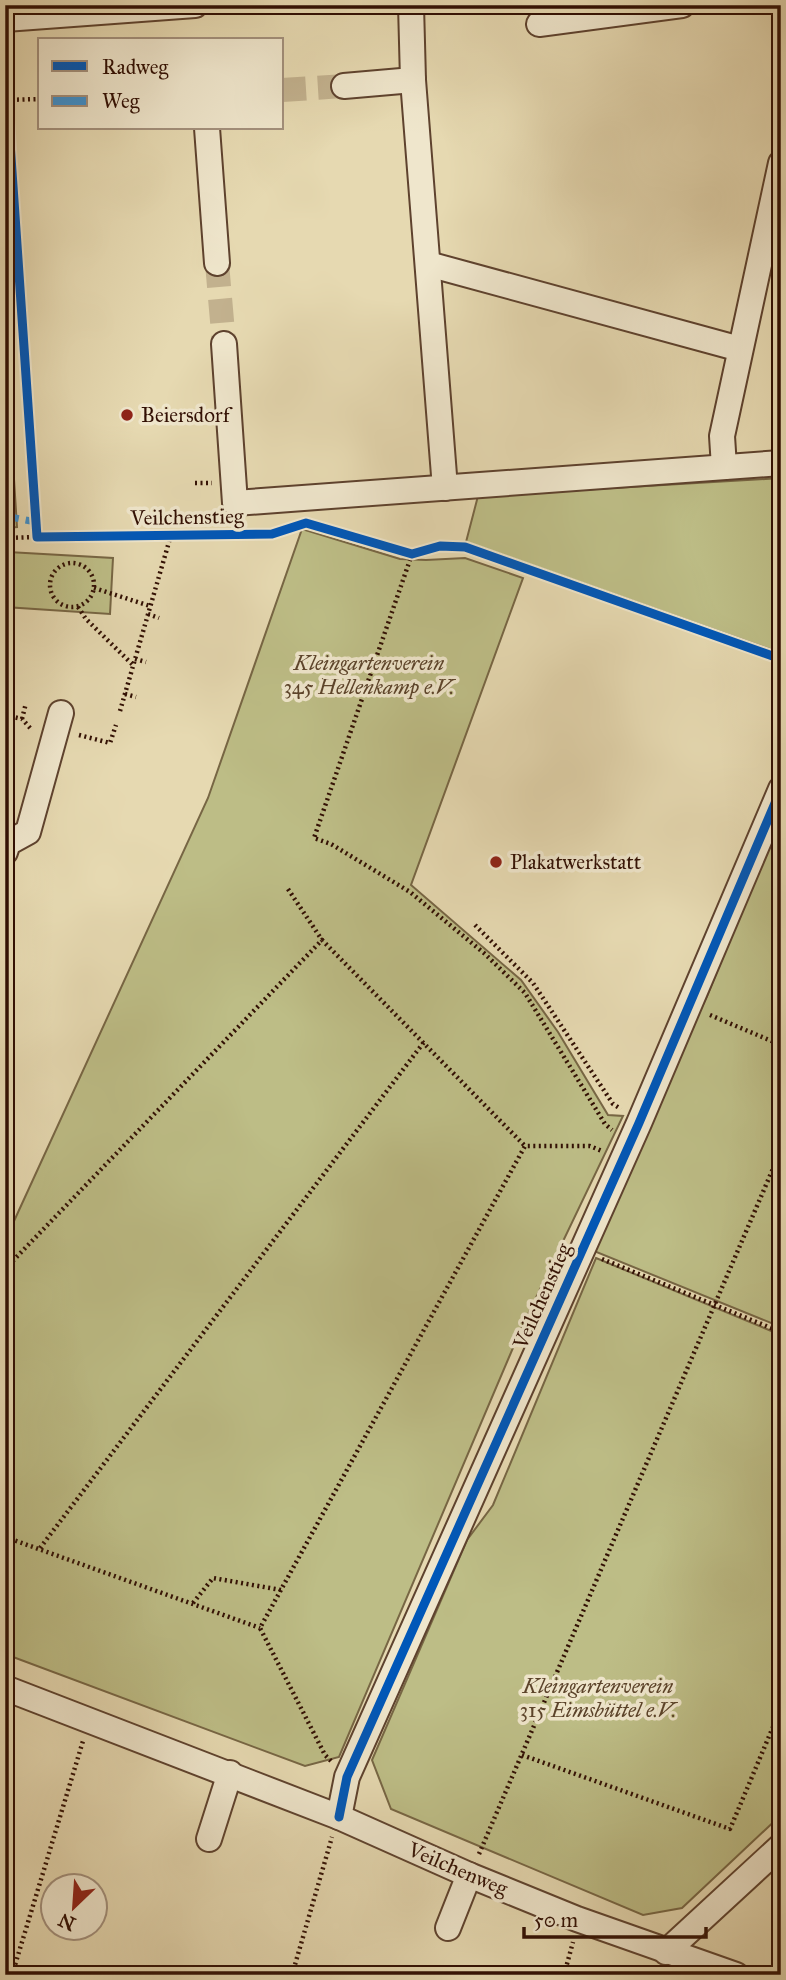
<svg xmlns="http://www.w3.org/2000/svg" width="786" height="1980" font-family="'IM FELL Great Primer',serif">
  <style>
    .green { fill: #bdbd86; stroke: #764; stroke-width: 2 }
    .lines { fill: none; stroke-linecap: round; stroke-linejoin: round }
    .minor-tunnel { stroke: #c2b18e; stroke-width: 24; stroke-dasharray: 24 12; stroke-linecap: butt }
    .minor-casing { stroke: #5e422e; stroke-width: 28 }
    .path { stroke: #310f03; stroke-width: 4.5; stroke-dasharray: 2 3.5; stroke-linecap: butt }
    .minor { stroke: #efe6cc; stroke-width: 24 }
    .quiet { stroke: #3d92d1; stroke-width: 7; stroke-dasharray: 14 7; stroke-linecap: butt }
    .cycleway-casing { stroke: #efe6cc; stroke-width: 13 }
    .cycleway { stroke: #0057b8; stroke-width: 9 }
    .poi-dot { fill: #8f2418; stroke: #efe6cc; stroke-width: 2.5 }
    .labels { text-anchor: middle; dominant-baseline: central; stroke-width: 7; stroke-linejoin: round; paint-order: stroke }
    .poi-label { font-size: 21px; fill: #310f03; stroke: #efe6cc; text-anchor: start }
    .street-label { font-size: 21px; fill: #310f03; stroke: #efe6cc }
    .park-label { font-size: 21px; font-style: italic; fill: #5b432a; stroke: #efe6cc }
  </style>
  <rect width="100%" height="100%" fill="#e6d9b1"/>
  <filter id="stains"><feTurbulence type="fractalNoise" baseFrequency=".00286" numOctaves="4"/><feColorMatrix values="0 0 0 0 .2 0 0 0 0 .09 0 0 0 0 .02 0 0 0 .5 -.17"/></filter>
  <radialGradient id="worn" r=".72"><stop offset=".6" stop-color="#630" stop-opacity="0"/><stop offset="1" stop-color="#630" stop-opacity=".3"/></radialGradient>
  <g class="green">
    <polygon points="5,336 17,527 5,528"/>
    <polygon points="781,478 781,653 466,542 478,496"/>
    <polygon points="302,529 400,559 426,560 465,558 523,578 411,885 521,980 558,1032 608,1115 623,1116 521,1329 339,1757 305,1766 5,1654 5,1231 9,1232 208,798"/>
    <polygon points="8,552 113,558 110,614 5,607"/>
    <polygon points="781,816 781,1327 589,1249 707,996"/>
    <polygon points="596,1258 781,1335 781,1815 682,1908 643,1915 391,1809 372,1760 467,1540 493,1505"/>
  </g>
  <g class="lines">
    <g class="minor-tunnel">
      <polyline points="282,90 344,86"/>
      <polyline points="217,263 224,344"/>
    </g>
    <defs>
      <g id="minor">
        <polyline points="411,5 413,80 445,488"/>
        <polyline points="5,19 195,5"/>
        <polyline points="539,24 682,5"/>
        <polyline points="344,86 413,80"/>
        <polyline points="207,128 217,263"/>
        <polyline points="428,264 740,349"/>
        <polyline points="224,344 235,503 781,463"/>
        <polyline points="724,467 722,436 781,163"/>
        <polyline points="5,852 8,843 28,832 61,713"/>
        <polyline points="5,1688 339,1817 469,1875 577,1919 736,1975"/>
        <polyline points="339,1817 347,1777 639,1123 781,789"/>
        <polyline points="209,1839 230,1773"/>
        <polyline points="448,1928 469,1875"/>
        <polyline points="666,1952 781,1846"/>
      </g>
    </defs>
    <use href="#minor" class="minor-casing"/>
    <g class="path">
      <polyline points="5,69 37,537 272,534 306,523 412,554 440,546 465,547 781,659"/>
      <polyline points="6,100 40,99"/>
      <polyline points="195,483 212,483"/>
      <polyline points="5,538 37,537"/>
      <polyline points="412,554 314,838 331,844 410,892 485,954 525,993 605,1124 612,1130"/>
      <circle cx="72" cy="585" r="22"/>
      <polyline points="94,588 150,606"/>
      <polyline points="78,607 86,619 133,665"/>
      <polyline points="148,614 159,618"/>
      <polyline points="135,659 146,662"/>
      <polyline points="125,694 136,697"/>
      <polyline points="120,711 171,535"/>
      <polyline points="5,715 22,719 32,730"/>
      <polyline points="22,719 26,703"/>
      <polyline points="79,735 110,743 116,725"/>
      <polyline points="288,889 322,940"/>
      <polyline points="475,925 533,983 613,1104 621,1109"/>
      <polyline points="710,1015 781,1045"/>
      <polyline points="602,1259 781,1332"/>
      <polyline points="5,1269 322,940 525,1146"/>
      <polyline points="5,1537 260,1628"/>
      <polyline points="40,1548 424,1042"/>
      <polyline points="193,1603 213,1578 281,1590"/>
      <polyline points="522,1755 730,1829 781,1708"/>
      <polyline points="331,1761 325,1755 260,1628 525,1146 590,1146 602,1151"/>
      <polyline points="479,1854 781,1150"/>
      <polyline points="12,1975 83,1741"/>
      <polyline points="292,1975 332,1837"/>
      <polyline points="564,1975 573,1942"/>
    </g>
    <use href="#minor" class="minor"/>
    <polyline class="quiet" points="5,516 36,522"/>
    <defs>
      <g id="cycleway">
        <polyline points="5,69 37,537 272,534 306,523 412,554 440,546 465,547 781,659"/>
        <polyline points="339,1817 347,1777 639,1123 781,789"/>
      </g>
    </defs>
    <use href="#cycleway" class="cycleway-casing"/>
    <use href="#cycleway" class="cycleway"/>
  </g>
  <g class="poi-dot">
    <circle cx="127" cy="415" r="7"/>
    <circle cx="496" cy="862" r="7"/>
  </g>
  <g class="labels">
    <g class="poi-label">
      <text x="141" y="415">Beiersdorf</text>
      <text x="510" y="862">Plakatwerkstatt</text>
    </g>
    <g class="street-label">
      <text transform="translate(187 517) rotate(-1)">Veilchenstieg</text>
      <text transform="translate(542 1296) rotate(-66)">Veilchenstieg</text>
      <text transform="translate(458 1869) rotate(23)">Veilchenweg</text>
    </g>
    <g class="park-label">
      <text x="369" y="663">Kleingartenverein<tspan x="369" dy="24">345 Hellenkamp e.V.</tspan></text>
      <text x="598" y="1686">Kleingartenverein<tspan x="598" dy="24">315 Eimsbüttel e.V.</tspan></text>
    </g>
  </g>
  <rect width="786" height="1980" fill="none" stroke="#e6d9b1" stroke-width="28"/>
  <rect x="7" y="7" width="772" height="1966" fill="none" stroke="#310f03" stroke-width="3.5"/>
  <rect x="14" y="14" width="758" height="1952" fill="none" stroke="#310f03" stroke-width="2"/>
  <rect x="38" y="38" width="245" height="91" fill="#efe6cc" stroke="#a3907c" stroke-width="2"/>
  <rect x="52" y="61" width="35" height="10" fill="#0057b8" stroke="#a3907c" stroke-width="2"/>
  <text x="102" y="74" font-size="21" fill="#310f03">Radweg</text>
  <rect x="52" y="96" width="35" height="10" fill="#3d92d1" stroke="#a3907c" stroke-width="2"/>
  <text x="102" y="108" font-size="21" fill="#310f03">Weg</text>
  <g transform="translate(74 1907) rotate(205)"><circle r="33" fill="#efe6cc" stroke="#a3907c" stroke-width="2"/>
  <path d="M0-5L12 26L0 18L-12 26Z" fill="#8f2418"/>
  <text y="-10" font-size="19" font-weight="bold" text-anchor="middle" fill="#310f03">N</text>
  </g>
  <path d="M524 1927v10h182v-10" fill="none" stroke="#310f03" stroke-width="3.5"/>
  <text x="534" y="1927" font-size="21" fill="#310f03" stroke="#efe6cc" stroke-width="5" paint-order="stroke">50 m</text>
  <rect width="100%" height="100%" filter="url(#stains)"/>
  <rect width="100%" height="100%" fill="url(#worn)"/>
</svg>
